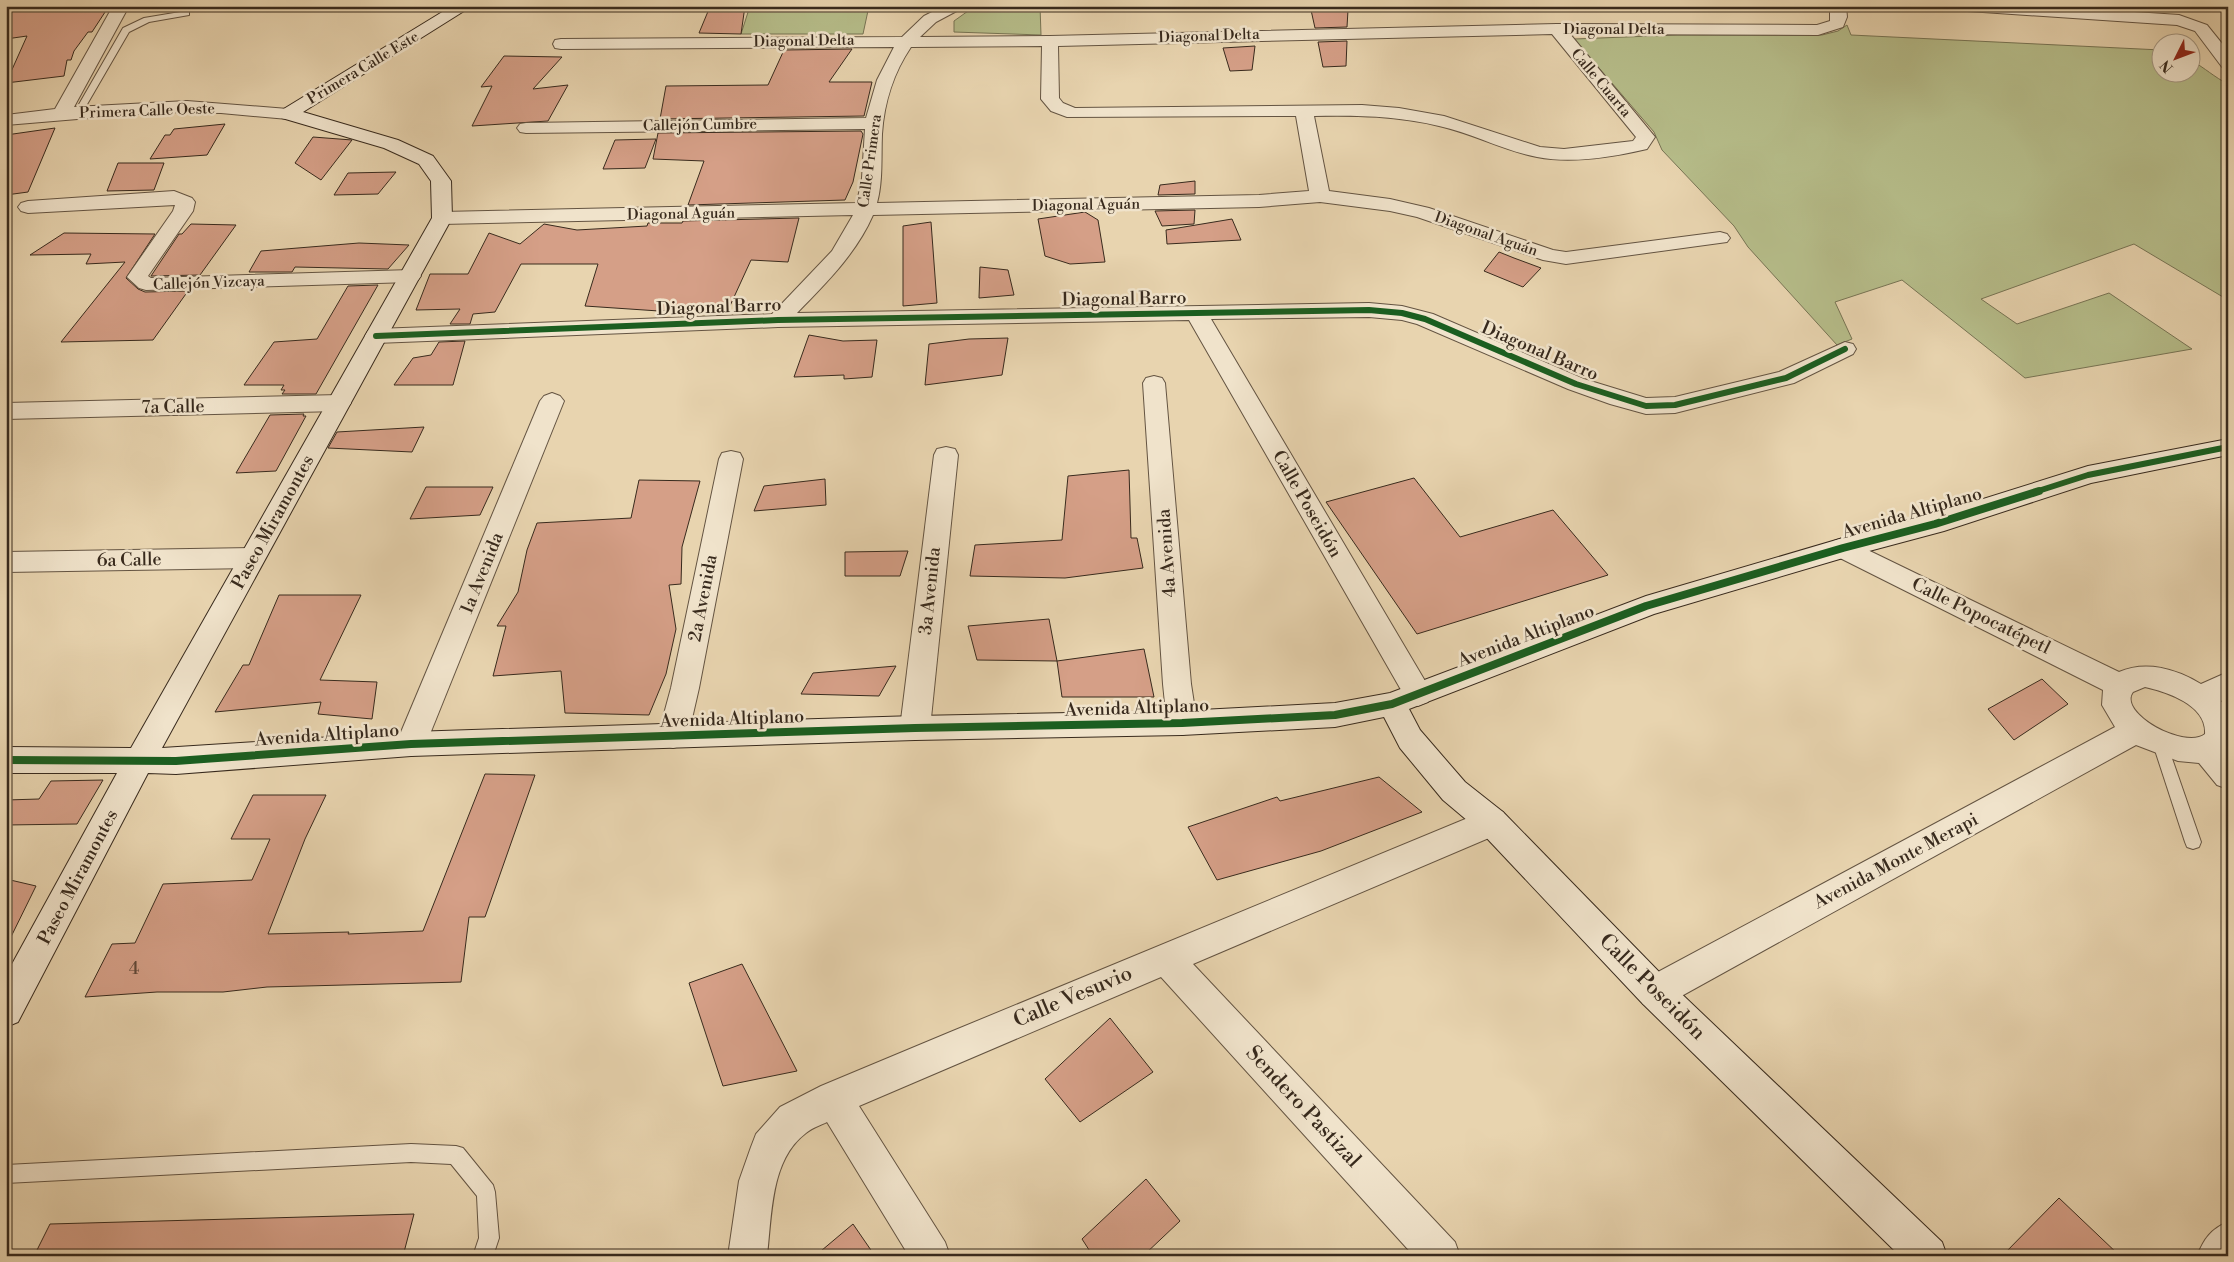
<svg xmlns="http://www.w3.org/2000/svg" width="2234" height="1262" font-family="'Libre Bodoni',serif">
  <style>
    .green { fill: #b6bd8a; stroke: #777454 }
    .building { fill: #d59f87; stroke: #382a1d }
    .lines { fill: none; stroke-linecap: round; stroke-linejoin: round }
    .lane-casing { stroke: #645442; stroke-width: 2 }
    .street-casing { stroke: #645442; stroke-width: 2 }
    .secondary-casing { stroke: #382a1d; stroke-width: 2 }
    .lane { fill: #f0e3cb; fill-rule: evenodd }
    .street { fill: #f0e3cb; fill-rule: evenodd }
    .secondary { fill: #f0e3cb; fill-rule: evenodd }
    .cycleway-far1-casing { stroke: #f0e3cb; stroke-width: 9 }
    .cycleway-casing { stroke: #f0e3cb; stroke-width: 11 }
    .cycleway-far1 { stroke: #1b5e20; stroke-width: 6 }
    .cycleway { stroke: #1b5e20; stroke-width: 8 }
    .labels { text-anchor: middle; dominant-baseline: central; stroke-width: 5; stroke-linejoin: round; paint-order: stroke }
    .far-street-label { font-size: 15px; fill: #382a1d; stroke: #f0e3cb }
    .street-label { font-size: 18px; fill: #382a1d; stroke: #f0e3cb }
    .near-number-label { font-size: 18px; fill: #5f4738 }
    .near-street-label { font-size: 21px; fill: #382a1d; stroke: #f0e3cb }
  </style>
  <rect width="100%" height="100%" fill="#e8d4af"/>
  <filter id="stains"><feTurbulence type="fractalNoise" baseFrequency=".004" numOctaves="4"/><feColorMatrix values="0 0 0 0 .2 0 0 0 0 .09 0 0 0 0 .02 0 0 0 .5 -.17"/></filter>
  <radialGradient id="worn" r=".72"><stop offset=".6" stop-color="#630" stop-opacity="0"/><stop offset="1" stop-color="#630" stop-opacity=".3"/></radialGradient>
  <g class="green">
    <polygon points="750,6 869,6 863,34 741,34"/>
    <polygon points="975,6 1040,6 1041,35 954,32 954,21"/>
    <path d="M 1847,25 L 1851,35 L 2161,50 L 2162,72 L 2192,72 L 2192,61 C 2205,68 2214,77 2228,84 L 2228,300 L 2134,244 L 1981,299 L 2017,324 L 2109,293 L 2192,349 L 2025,378 L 1902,280 L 1835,302 L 1852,339 L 1837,345 L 1748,247 L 1734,226 L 1662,150 L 1654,132 L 1574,39 L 1677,35 L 1822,35 L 1838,31 Z"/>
  </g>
  <g class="building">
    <polygon points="6,6 109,6 92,32 88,32 74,51 71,60 67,60 64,76 6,83 27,36 6,39"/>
    <polygon points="745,6 741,34 699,33 709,9"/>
    <polygon points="1311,10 1348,10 1347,27 1315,28"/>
    <polygon points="1347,41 1346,66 1323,67 1318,42"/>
    <polygon points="1255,46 1252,70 1230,71 1223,48"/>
    <polygon points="852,49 829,82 872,82 864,116 660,119 666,86 768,85 784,50"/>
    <polygon points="504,56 562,57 533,89 568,85 548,121 472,126 492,86 481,87"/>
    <polygon points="225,124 207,155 150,159 165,135 170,135 174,129"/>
    <polygon points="55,128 28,192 6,195 6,135"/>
    <polygon points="861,131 863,134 853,182 845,200 688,205 704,161 653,159 658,133"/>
    <polygon points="313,137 352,140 321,180 295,163"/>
    <polygon points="656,139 645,168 603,169 615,140"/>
    <polygon points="118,163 164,163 154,190 107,191"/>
    <polygon points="396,172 378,194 334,195 348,173"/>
    <polygon points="1195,181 1195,194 1158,195 1160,185"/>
    <polygon points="1195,210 1194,224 1162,226 1155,211"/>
    <polygon points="1085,212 1098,220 1105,262 1070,264 1045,256 1038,219"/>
    <polygon points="799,218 788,262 751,260 729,308 708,307 659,311 585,306 598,264 521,264 495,312 473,314 470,324 450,324 460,309 416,310 430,274 468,274 489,233 520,244 544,224 577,230 647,226 648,223 682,223 683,221"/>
    <polygon points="1232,219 1241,240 1167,244 1166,230"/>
    <polygon points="931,222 937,303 903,306 903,226"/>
    <polygon points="191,224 236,225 200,275 151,276 179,234 182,234"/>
    <polygon points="64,233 155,234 126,278 138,289 145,292 188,291 153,340 61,342 125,262 86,264 91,254 30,255"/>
    <polygon points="359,243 409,245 388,269 295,267 292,272 249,272 261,251"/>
    <polygon points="1499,252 1514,258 1541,268 1523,287 1484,271"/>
    <polygon points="980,267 1008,270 1014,295 979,298"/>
    <polygon points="378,285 316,394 282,394 285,390 281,390 284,385 244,385 274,342 317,339 348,286"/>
    <polygon points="809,335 843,341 877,340 872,377 844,379 844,375 794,377"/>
    <polygon points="1008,338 1002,375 925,385 929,344 969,339"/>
    <polygon points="465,341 453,385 394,385 413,358 431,355 439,342"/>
    <polygon points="304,414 303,416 306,416 276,471 236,473 270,415"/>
    <polygon points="424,427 412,452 328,448 337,432"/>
    <polygon points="1129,470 1131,538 1137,538 1143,568 1065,578 970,576 975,545 1062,540 1068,476"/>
    <polygon points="1414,478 1460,537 1553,510 1608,575 1417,634 1326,502"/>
    <polygon points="825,479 826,505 754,511 764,486"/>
    <polygon points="639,480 700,481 682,547 681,584 669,585 676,629 666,674 649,715 565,713 561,671 493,676 506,626 497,626 518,592 527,550 537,523 631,518"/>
    <polygon points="426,487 493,487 480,515 410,519"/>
    <polygon points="908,551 900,576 845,576 845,552"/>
    <polygon points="279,595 361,595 320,680 377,682 372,719 318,714 321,702 215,712 243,665 249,665"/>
    <polygon points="1049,619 1057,661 977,660 968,626"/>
    <polygon points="1144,649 1154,697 1062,697 1057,661"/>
    <polygon points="896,666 879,696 801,694 813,673"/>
    <polygon points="2042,679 2068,704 2014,740 1988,709"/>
    <polygon points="485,774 535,775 485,917 469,917 461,982 267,987 223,992 157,992 85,997 112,944 135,943 163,884 252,880 270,839 231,839 253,795 326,795 305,839 268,934 349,932 348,934 423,931"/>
    <polygon points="1379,777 1422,812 1321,851 1217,880 1188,827 1277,797 1280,801"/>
    <polygon points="103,780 77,824 6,825 6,800 39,799 51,781"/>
    <polygon points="6,879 36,886 6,947"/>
    <polygon points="742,964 797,1071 723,1086 689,983"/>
    <polygon points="1110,1018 1153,1072 1080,1122 1045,1079"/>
    <polygon points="1146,1179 1180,1221 1143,1256 1093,1256 1082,1239"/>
    <polygon points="2059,1198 2120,1256 2002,1256"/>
    <polygon points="414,1214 403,1256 34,1256 50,1224"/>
    <polygon points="853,1224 875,1256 815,1256"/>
  </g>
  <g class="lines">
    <defs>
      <g id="lane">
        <polygon points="186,11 189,11 189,15 149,22 129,32 82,113 75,115 74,113 123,28 144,18"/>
        <polygon points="2160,738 2165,740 2167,744 2201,842 2199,847 2193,849 2187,847 2185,842 2153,744 2155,740"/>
        <polygon points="411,1144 456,1146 463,1148 493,1185 495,1192 499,1238 493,1256 473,1256 479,1238 477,1196 451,1164 411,1162 6,1183 6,1165"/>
      </g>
      <g id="street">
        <polygon points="113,6 129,6 74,107 187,101 288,109 294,110 297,114 294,118 288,119 221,113 161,112 6,125 6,115 55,109"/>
        <path d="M 944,6 L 966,6 L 936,22 L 920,37 L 1050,36 L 1557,24 L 1817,25 L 1830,21 L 1830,6 L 1846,6 L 1847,17 L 1843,27 L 1818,35 L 1570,34 L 1655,137 L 1647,149 C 1613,157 1572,164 1537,157 C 1504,151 1472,133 1439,126 C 1398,116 1356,115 1314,116 L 1329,191 L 1390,199 L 1429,208 L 1553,250 L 1566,252 L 1720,232 L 1727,234 L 1730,238 L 1727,242 L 1566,264 L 1543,260 L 1417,217 L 1390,211 L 1320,202 L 1259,207 L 873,215 C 856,254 826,283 797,313 L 1369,303 L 1402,306 L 1433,314 L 1584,379 L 1646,398 L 1675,397 L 1779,372 L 1845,342 L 1853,344 L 1856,349 L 1853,354 L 1794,383 L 1675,413 L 1646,414 L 1610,404 L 1568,389 L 1417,324 L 1402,320 L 1369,317 L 1211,319 L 1428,686 L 1432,694 L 1428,702 L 1418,706 L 1408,702 L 1189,320 L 778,327 L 376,343 L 368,341 L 365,336 L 368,331 L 376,329 L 772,314 L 832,251 L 853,215 L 442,224 L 435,222 L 432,218 L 435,214 L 442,212 L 857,203 L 862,178 L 865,129 L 526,133 L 520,132 L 517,128 L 520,124 L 526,123 L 866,118 L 877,80 L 894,47 L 561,49 L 555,48 L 553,44 L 555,40 L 561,39 L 902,37 L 924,16 ZM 1552,34 L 1636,137 L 1633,141 L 1564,149 L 1540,147 L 1444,116 L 1399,108 L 1362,105 L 1075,108 L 1063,103 L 1059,98 L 1058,46 ZM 1042,46 L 1041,99 L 1051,111 L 1067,117 L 1296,116 L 1309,191 L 1259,195 L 877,203 C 883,181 881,157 882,134 C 884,103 894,72 911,47 Z"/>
        <polygon points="1960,6 2045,6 2179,15 2207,25 2228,51 2228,68 2222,67 2195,31 2177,25 1968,11"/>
        <polygon points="174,191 192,198 195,202 193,211 148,276 151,278 411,270 418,272 421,276 418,280 411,282 146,290 139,288 127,277 173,211 175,205 28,213 21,211 18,207 21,203 28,201"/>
        <polygon points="1154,376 1162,378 1165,383 1191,684 1197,723 1192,732 1182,735 1172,732 1167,723 1163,684 1143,383 1146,378"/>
        <polygon points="552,393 560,396 564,401 426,744 421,753 411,756 401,753 396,744 540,401 544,396"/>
        <polygon points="339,395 347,398 351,403 347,408 339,411 6,419 6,403"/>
        <polygon points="946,447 955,449 958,455 930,728 925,737 915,740 905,737 900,728 934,455 937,449"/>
        <polygon points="731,451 740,453 743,459 699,688 688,736 683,745 673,748 663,745 658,736 671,688 719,459 722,453"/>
        <path d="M 1843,538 L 2119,672 C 2146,660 2177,669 2201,684 L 2228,672 L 2228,697 L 2221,701 L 2228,711 L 2228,749 L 2226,752 L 2228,754 L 2228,789 L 2217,785 L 2199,763 L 2178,761 L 2136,745 L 1667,1004 L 1655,1008 L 1643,1004 L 1638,992 L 1643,980 L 2115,727 L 2102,705 L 2103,690 L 1834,555 L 1830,548 L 1834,541 ZM 2145,687 C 2167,692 2207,705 2205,734 C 2185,750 2117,713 2133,692 Z"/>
        <polygon points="252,548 261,551 265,558 261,565 252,568 6,572 6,552"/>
        <path d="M 1492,808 L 1503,812 L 1508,822 L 1503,832 L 1193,964 L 1455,1242 L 1460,1256 L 1414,1256 L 1161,977 L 859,1106 L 945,1242 L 950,1256 L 909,1256 L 827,1122 C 821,1125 812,1128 806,1133 C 770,1160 772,1215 767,1256 L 728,1256 L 739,1181 L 751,1147 L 756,1134 L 780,1107 L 821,1086 L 948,1033 Z"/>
        <path d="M 2228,1222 L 2228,1256 L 2197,1256 C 2204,1239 2211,1229 2228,1222 Z"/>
      </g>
      <polygon id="secondary" points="452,6 472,6 303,112 398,140 433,156 451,181 452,218 162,748 411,732 915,716 1182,711 1335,703 1390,693 1646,596 1843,538 1932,515 2088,466 2228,439 2228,455 2091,483 1944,531 1843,558 1654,614 1409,709 1420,730 1465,782 1503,812 1667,980 1942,1242 1947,1256 1900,1256 1643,1004 1481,832 1443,800 1400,748 1384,717 1335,727 1182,735 915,740 411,756 176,774 148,773 18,1022 6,1027 6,975 117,773 6,773 6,747 131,748 432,218 431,181 419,164 384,148 282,118 279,114 282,110"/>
    </defs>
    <use href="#lane" class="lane-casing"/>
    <use href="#street" class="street-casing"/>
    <use href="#secondary" class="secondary-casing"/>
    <use href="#lane" class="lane"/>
    <use href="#street" class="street"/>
    <use href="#secondary" class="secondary"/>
    <defs>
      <g id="cycleway-far1">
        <polyline points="376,336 778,320 1369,310 1402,313 1425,319 1576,384 1646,406 1675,405 1786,378 1845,349"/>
        <polyline points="2035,492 2088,475 2228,447"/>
      </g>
      <polyline id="cycleway" points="6,760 176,761 411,744 915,728 1182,723 1335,715 1392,704 1646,606 1843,548 1935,524 2039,491"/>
    </defs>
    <use href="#cycleway-far1" class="cycleway-far1-casing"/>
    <use href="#cycleway" class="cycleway-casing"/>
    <use href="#cycleway-far1" class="cycleway-far1"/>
    <use href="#cycleway" class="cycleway"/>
  </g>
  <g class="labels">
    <g class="far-street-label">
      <text x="1614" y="29">Diagonal Delta</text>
      <text transform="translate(1209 36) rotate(-2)">Diagonal Delta</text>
      <text transform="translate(804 41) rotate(-1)">Diagonal Delta</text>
      <text transform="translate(363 68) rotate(-31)">Primera Calle Este</text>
      <text transform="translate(1601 83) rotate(50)">Calle Cuarta</text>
      <text transform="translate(147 111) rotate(-2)">Primera Calle Oeste</text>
      <text transform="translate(700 125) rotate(-1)">Callejón Cumbre</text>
      <text transform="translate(870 161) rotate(-82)">Calle Primera</text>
      <text transform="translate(1086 205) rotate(-1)">Diagonal Aguán</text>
      <text transform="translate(681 214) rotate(-1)">Diagonal Aguán</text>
      <text transform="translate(1486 234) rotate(19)">Diagonal Aguán</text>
      <text transform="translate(209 283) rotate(-2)">Callejón Vizcaya</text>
    </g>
    <g class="street-label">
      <text transform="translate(1124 299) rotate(-1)">Diagonal Barro</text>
      <text transform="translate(719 307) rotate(-2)">Diagonal Barro</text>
      <text transform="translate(1540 351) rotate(23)">Diagonal Barro</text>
      <text transform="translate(173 407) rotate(-1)">7a Calle</text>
      <text transform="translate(1307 504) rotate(60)">Calle Poseidón</text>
      <text transform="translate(1912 513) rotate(-16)">Avenida Altiplano</text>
      <text transform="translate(273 522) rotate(-61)">Paseo Miramontes</text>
      <text transform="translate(1167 553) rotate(-94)">4a Avenida</text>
      <text transform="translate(129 560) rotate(-1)">6a Calle</text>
      <text transform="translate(482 573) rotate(-68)">1a Avenida</text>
      <text transform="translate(930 591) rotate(-84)">3a Avenida</text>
      <text transform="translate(703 598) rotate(-79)">2a Avenida</text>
      <text transform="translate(1981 616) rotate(26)">Calle Popocatépetl</text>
      <text transform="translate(1526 636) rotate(-21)">Avenida Altiplano</text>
      <text transform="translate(1137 708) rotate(-2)">Avenida Altiplano</text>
      <text transform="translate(732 719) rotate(-2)">Avenida Altiplano</text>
      <text transform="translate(327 735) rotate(-4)">Avenida Altiplano</text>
      <text transform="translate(1896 861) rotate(-28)">Avenida Monte Merapi</text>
      <text transform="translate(78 877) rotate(-62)">Paseo Miramontes</text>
    </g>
    <g class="near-number-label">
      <text x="134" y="968">4</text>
    </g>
    <g class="near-street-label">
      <text transform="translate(1652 987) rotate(45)">Calle Poseidón</text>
      <text transform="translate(1073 997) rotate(-23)">Calle Vesuvio</text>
      <text transform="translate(1303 1107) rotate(47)">Sendero Pastizal</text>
    </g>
  </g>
  <rect width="2234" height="1262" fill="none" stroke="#e8d4af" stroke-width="25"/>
  <rect x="8" y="8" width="2219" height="1247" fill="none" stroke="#382a1d" stroke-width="2.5"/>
  <rect x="12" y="12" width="2209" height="1237" fill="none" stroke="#382a1d"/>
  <g transform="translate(2176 58) rotate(228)"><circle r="24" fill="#f0e3cb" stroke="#a69985"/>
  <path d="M0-4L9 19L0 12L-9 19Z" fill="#8f2418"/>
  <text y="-8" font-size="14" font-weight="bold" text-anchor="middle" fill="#382a1d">N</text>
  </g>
  <rect width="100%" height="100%" filter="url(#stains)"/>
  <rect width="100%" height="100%" fill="url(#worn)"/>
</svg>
